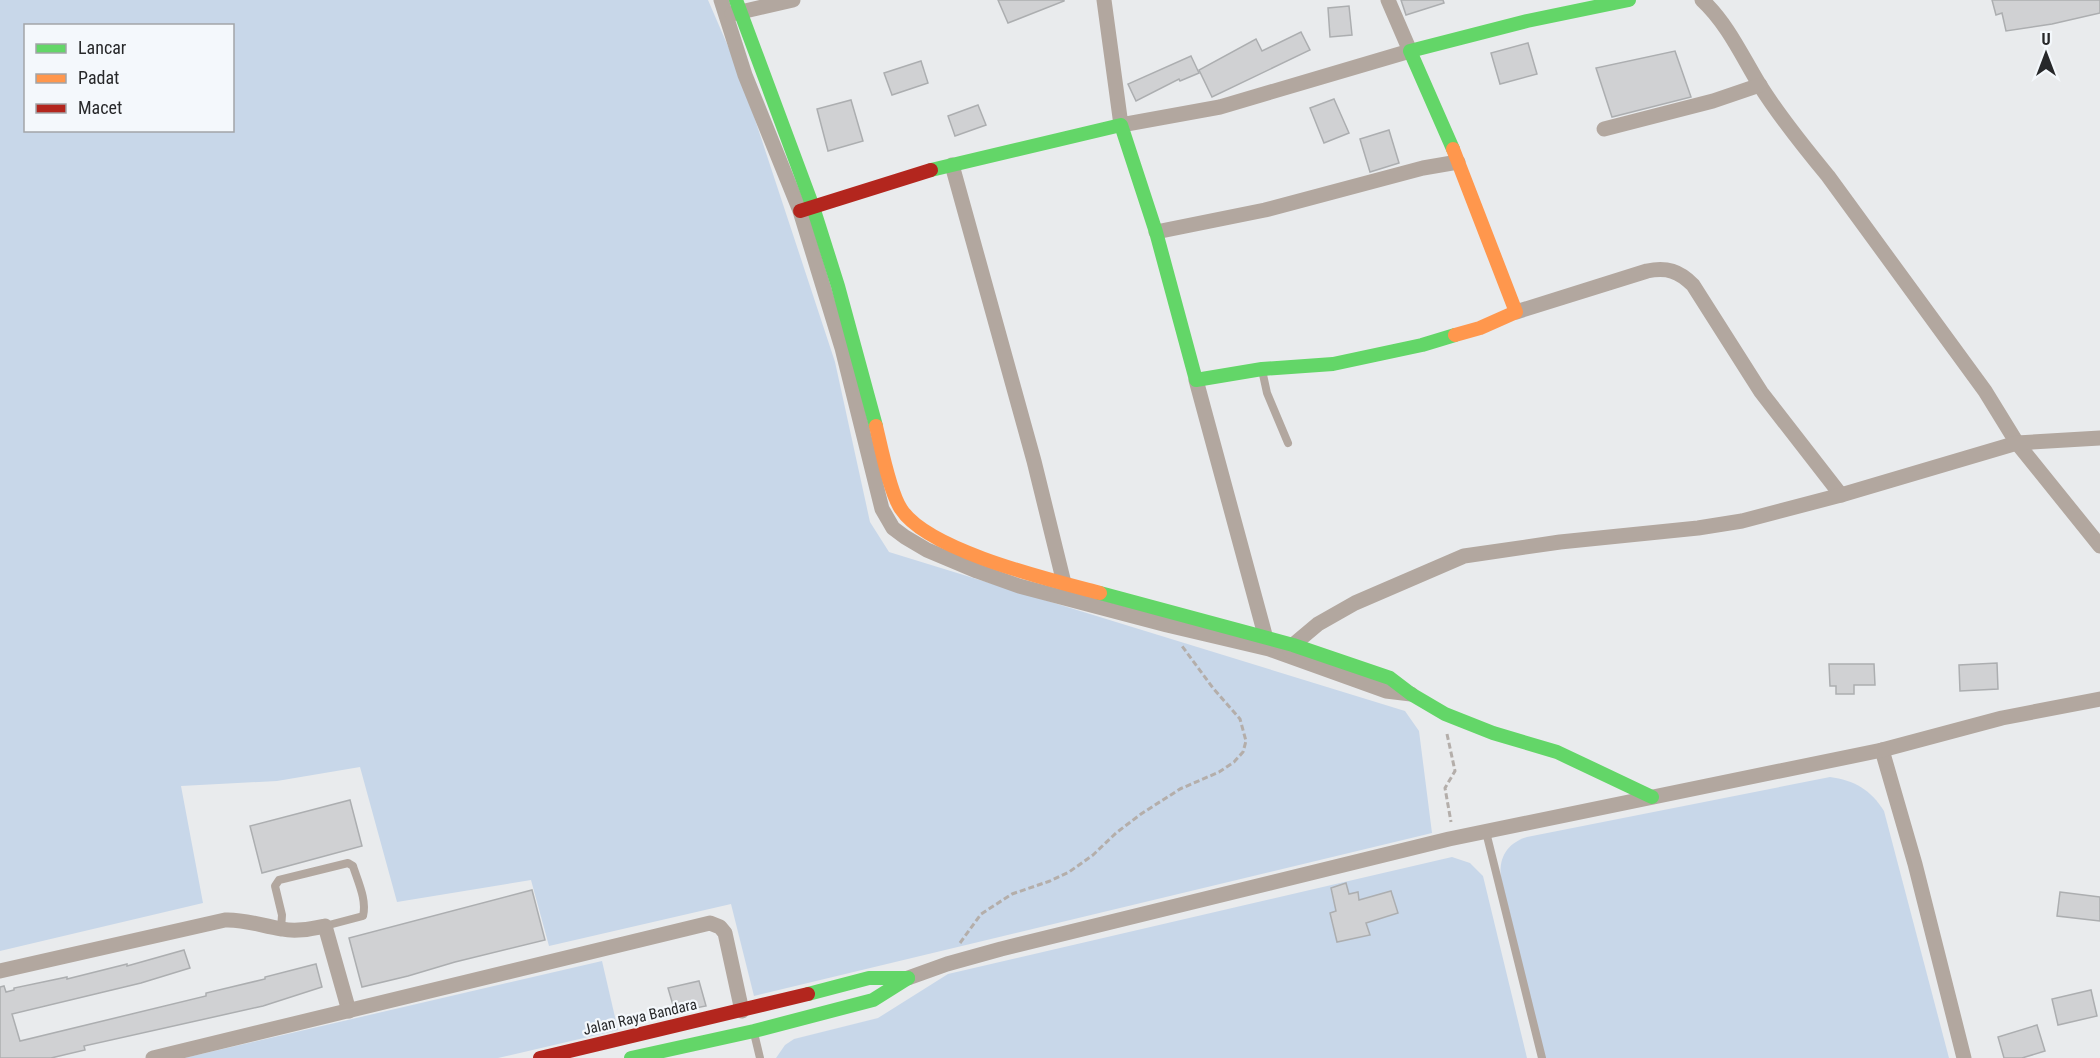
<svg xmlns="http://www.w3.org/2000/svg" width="2100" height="1058" font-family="'Roboto Condensed',sans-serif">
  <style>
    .green { fill: #c8d7e9; fill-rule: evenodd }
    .building { fill: #d0d1d3; stroke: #acaeb0; stroke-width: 1.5 }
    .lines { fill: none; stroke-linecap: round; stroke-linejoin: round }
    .path { stroke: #b4aeaa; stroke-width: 3; stroke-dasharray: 6 3; stroke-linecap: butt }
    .lane { stroke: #b2a79f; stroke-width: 8 }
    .street { stroke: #b2a79f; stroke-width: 15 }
    .fast { stroke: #63d668; stroke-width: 14 }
    .slow { stroke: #ff974d; stroke-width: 14 }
    .jam { stroke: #b3261e; stroke-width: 14 }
    .labels { text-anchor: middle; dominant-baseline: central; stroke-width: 4.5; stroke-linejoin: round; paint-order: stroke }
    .street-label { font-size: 15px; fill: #27282a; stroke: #f4f8fc }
  </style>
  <rect width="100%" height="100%" fill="#e9ebed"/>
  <g class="green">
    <path d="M 0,0 L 708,0 L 740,74 L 835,362 L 870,522 L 889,552 L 1405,711 L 1419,731 L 1432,833 L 754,996 L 731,904 L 549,946 L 531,880 L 397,902 L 360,767 L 277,781 L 181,786 L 203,903 L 0,951 ZM 26,26 L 232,26 L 232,130 L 26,130 Z"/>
    <path d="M 1830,777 C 1854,780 1871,790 1884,811 L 1949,1058 L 1545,1058 L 1501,878 C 1498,857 1508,843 1527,837 Z"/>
    <polygon points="1452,857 1470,863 1483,876 1527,1058 776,1058 785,1045 794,1039 878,1018 948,974"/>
    <polygon points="602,961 618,1030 498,1058 184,1058"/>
  </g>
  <g class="building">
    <polygon points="998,0 1064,0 1064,1 1008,23"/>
    <polygon points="1401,0 1443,0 1444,3 1406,15"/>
    <polygon points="1992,0 2100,0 2100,13 2052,24 2006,31 2002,13 1996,15"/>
    <polygon points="1349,6 1352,35 1330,37 1328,8"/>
    <polygon points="1301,32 1310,50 1212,97 1199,70 1256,39 1262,51"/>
    <polygon points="1528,43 1537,74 1500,84 1491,53"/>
    <polygon points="1675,51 1691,97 1612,117 1596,68"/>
    <polygon points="1191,56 1199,73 1180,81 1179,79 1136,101 1128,84"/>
    <polygon points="921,61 928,83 892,95 884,73"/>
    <polygon points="1334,99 1349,133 1324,143 1310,108"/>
    <polygon points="851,100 863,141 828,151 817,109"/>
    <polygon points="978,105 986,125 955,136 948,116"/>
    <polygon points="1389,130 1399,163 1370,172 1360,139"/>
    <polygon points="1997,663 1998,689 1960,691 1959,665"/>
    <polygon points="1829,664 1874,664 1875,685 1854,685 1854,694 1836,694 1836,686 1830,686"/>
    <polygon points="350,800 362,846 262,873 250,826"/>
    <polygon points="1346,883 1349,894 1358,892 1359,900 1391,891 1398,913 1366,923 1370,935 1337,942 1330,913 1336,911 1331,888"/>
    <polygon points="532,890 545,940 455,962 408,976 362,987 349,938"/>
    <polygon points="2060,892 2100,897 2100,921 2057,916"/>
    <polygon points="184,950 190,968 141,983 12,1014 20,1041 206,996 206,993 265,979 265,977 316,964 322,987 263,1006 84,1046 85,1050 51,1058 0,1058 0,987 4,986 6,992 14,990 14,988 67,977 67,979 127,964 127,966"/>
    <polygon points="699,981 706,1006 675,1012 668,988"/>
    <polygon points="2091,990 2097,1016 2058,1025 2052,999"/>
    <polygon points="2037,1025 2045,1051 2022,1058 2004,1058 1998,1037"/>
  </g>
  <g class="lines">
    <g class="path">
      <polyline points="1447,734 1455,771 1445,788 1451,822"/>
      <polyline points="960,943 981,914 1012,894 1050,881 1069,872 1093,855 1116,833 1141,814 1180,789 1219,772 1234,762 1243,752 1246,741 1240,719 1213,688 1182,646"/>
    </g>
    <g class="lane">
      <polyline points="1262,370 1267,393 1288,443"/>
      <polyline points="1486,832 1542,1058"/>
      <path d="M 281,929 L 282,915 L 275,886 L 279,880 L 348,863 L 353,866 C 358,882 367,900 363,916 L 325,926"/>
      <polyline points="754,1033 760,1058"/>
    </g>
    <g class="street">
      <polyline points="721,0 745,75 800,211 842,348 882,509 893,528 905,537 927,550 977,571 1019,586 1167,625 1269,649 1386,691 1411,694"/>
      <polyline points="1104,0 1121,125 1220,107 1410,51 1388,0"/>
      <path d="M 1702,0 C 1727,23 1742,56 1759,84 C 1779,116 1804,147 1828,176 L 1985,391 L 2017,443 L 2100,546"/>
      <polyline points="732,14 793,0"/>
      <polyline points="1604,129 1713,101 1760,85"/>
      <polyline points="952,165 1034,461 1064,583"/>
      <polyline points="1156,232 1265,210 1423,168 1458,162"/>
      <path d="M 1516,312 L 1647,271 C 1667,267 1679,271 1693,285 L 1761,392 L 1841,495"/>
      <polyline points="1196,380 1268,646"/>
      <polyline points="1290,651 1293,645 1318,624 1355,603 1464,556 1560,542 1698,528 1742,521 1841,495 2017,443 2100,438"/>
      <polyline points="1882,750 1915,864 1964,1058"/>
      <path d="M 0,971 L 225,920 C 245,919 262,926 282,929 C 296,932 310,929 325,926 L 349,1011"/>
      <polyline points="908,978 947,964 1001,949 1449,839 1882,750 2002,718 2100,699"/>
      <polyline points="153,1058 710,923 720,927 725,933 742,1011"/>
    </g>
    <g class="fast">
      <polyline points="736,0 813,207 838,286 876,426"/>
      <polyline points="1453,149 1410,51 1527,21 1629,0"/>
      <polyline points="931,170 1121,125 1156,232 1196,380 1262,369 1333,364 1422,345 1455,335"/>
      <polyline points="1100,593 1293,645 1390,678 1411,694 1445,714 1493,733 1557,752 1652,797"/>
      <polyline points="808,994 869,978 908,978"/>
      <polyline points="631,1058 754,1031 873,1000 908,978"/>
    </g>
    <g class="slow">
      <polyline points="1453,149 1516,312 1480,328 1455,335"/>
      <path d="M 876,426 C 881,447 890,493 901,509 C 928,551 1051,580 1100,593"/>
    </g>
    <g class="jam">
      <polyline points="800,211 931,170"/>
      <polyline points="540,1058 808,994"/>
    </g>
  </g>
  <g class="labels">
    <g class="street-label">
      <text transform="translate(640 1017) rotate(-13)">Jalan Raya Bandara</text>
    </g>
  </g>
  <rect x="24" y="24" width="210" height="108" fill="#f4f8fc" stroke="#a2a5a8" stroke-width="1.5"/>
  <rect x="36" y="44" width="30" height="9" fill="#63d668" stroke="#a2a5a8" stroke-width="1.5"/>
  <text x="78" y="54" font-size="18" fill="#27282a">Lancar</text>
  <rect x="36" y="74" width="30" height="9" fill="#ff974d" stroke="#a2a5a8" stroke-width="1.5"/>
  <text x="78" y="84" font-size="18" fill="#27282a">Padat</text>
  <rect x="36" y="104" width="30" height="9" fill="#b3261e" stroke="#a2a5a8" stroke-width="1.5"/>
  <text x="78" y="114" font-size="18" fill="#27282a">Macet</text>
  <g transform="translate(2046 54)" stroke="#f4f8fc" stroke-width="4.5" paint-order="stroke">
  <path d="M0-4.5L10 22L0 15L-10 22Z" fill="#27282a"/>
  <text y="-9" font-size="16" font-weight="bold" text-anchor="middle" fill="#27282a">U</text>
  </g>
</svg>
